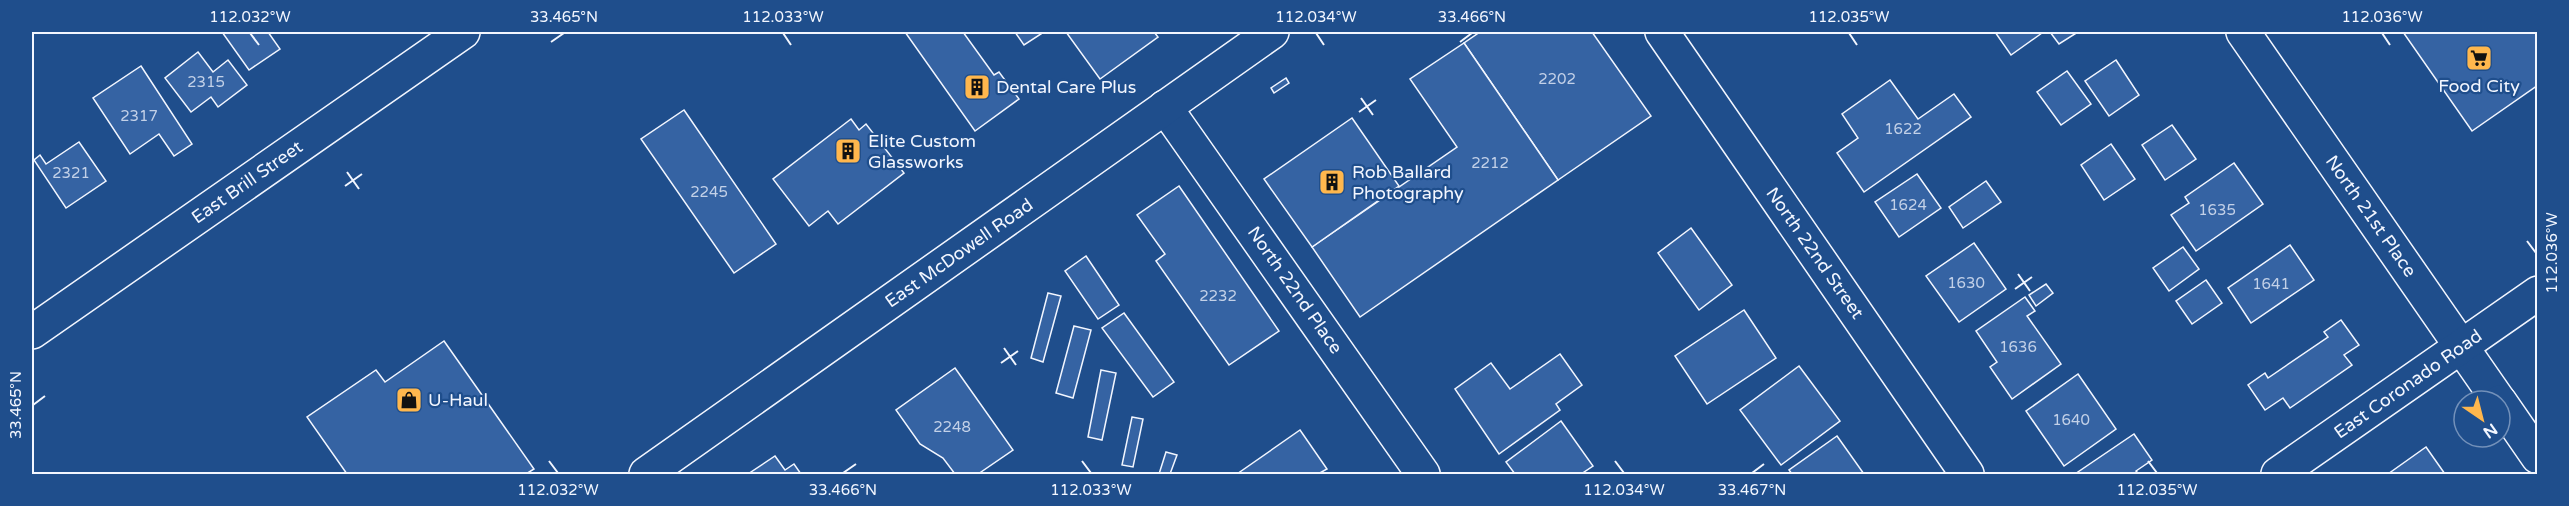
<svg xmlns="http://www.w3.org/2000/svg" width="2569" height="506" font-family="'Varela Round',sans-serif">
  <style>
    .building { fill: #3563a3; stroke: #f2f6ff; stroke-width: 1.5 }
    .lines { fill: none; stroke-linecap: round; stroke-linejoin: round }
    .minor-casing { stroke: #f2f6ff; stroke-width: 36 }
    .major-casing { stroke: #f2f6ff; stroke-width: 36 }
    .minor { stroke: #1f4e8c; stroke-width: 33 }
    .major { stroke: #1f4e8c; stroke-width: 33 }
    .ticks { fill: none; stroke: #f2f6ff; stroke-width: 2 }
    .labels { text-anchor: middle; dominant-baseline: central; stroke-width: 4.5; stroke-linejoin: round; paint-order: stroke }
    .number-label { font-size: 15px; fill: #c3d1e8 }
    .poi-label { font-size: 18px; fill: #f2f6ff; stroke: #1f4e8c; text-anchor: start }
    .street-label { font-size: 18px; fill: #f2f6ff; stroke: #1f4e8c }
    .neatline { fill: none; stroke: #f2f6ff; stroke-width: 2 }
    .ticks-label { font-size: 15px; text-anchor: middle; fill: #f2f6ff }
  </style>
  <rect width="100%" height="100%" fill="#1f4e8c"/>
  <g class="building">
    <polygon points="222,32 268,32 280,49 249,70"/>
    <polygon points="905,32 963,32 994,75 999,72 1019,99 975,131"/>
    <polygon points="1015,32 1044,32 1024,45"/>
    <polygon points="1066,32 1154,32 1158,37 1100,79"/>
    <polygon points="1480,32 1592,32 1651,116 1558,180 1464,43"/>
    <polygon points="1995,32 2041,32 2042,33 2011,55"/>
    <polygon points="2050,32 2078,32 2059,44"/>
    <polygon points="2403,32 2538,32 2538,85 2472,131"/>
    <polygon points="1464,43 1558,180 1360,317 1312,247 1457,147 1410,79"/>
    <polygon points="198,52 213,72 228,60 247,85 218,107 211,97 191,112 165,78"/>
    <polygon points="2116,60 2139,95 2109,116 2085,81"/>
    <polygon points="141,66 192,144 174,156 159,134 130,154 93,98"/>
    <polygon points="2067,71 2091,104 2061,125 2037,92"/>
    <polygon points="1286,78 1289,83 1274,93 1271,88"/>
    <polygon points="1890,80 1918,119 1954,94 1971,117 1864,192 1837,153 1858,138 1842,114"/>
    <polygon points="684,110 776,244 734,273 641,139"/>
    <polygon points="1352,118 1399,186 1312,247 1264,179"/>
    <polygon points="851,119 859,130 866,124 904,173 838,224 828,211 809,226 773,179"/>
    <polygon points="2172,125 2196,159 2165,180 2142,145"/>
    <polygon points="79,142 106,181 66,208 34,160 40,155 46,164"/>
    <polygon points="2111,144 2135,179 2104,200 2081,165"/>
    <polygon points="2234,163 2263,204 2196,251 2171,215 2189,203 2185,197"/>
    <polygon points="1917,174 1941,208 1899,237 1875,202"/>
    <polygon points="1986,181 2001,202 1963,228 1949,207"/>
    <polygon points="1179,186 1279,331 1229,365 1156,261 1165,254 1137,215"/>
    <polygon points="1691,228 1732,285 1699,310 1658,253"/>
    <polygon points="1974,243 2006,289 1959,322 1926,276"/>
    <polygon points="2290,245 2314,280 2251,323 2228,288"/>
    <polygon points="2183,247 2199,269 2169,291 2153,268"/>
    <polygon points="1086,256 1119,305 1098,319 1065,271"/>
    <polygon points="2206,280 2222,303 2192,324 2176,301"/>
    <polygon points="2046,284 2053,293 2036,306 2029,295"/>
    <polygon points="1048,293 1061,296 1043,362 1031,358"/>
    <polygon points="2025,297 2035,311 2027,316 2061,364 2012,399 1990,367 1997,362 1976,331"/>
    <polygon points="1744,310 1776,358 1707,404 1675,356"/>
    <polygon points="1124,313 1174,382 1153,397 1102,328"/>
    <polygon points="2341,320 2359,345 2344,355 2352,365 2290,408 2283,398 2265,410 2248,385 2265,373 2268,378 2328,337 2324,332"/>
    <polygon points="1074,326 1091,330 1073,398 1056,393"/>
    <polygon points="444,341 534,469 526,474 347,474 307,417 376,370 385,382"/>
    <polygon points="1560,354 1582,385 1556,404 1560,410 1499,454 1455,389 1491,363 1510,389"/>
    <polygon points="1799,366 1840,421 1781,465 1740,410"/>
    <polygon points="955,368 1013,450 978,474 955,474 943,458 920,444 896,410"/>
    <polygon points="1101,370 1116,373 1102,440 1088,437"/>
    <polygon points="2078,374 2116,429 2064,466 2026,411"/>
    <polygon points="1132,417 1143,419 1133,467 1122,465"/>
    <polygon points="1561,421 1593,466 1581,474 1515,474 1506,462"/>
    <polygon points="1300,430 1327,469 1318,474 1237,474"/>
    <polygon points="2134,434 2152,460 2136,471 2139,474 2075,474"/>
    <polygon points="1837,436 1864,474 1792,474 1789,470"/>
    <polygon points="2426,447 2445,474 2388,474"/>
    <polygon points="1166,452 1177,455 1170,474 1159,474"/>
    <polygon points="775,456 785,470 794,464 801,474 748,474"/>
  </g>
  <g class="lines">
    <defs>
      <g id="minor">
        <polyline points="1662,32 1967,474"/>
        <polyline points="2243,32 2499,401"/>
        <polyline points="1165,107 1423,474"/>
        <polyline points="32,332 463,32"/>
        <polyline points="2500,402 2538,457"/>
        <polyline points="2278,474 2538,293"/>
      </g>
      <polyline id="major" points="646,474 1272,32"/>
    </defs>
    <use href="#minor" class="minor-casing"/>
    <use href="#major" class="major-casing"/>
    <use href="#minor" class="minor"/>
    <use href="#major" class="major"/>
  </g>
  <path class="ticks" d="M 250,33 L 259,45M 783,33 L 791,45M 1316,33 L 1324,45M 1849,33 L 1857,45M 2382,33 L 2390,45M 551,42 L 564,33M 1460,42 L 1472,33M 1361,98 L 1373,115M 1359,112 L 1376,100M 347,172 L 359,189M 345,186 L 362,174M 2527,241 L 2536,253M 2018,274 L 2030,291M 2015,289 L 2032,277M 1004,348 L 1016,365M 1001,363 L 1018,351M 33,405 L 45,396M 549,461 L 558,473M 1082,461 L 1091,473M 1615,461 L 1624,473M 2148,461 L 2157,473M 843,473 L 856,464M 1752,473 L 1764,464"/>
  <defs>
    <symbol id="supermarket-square" viewBox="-11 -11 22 22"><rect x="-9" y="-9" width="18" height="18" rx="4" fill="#ffb74d" stroke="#1f4e8c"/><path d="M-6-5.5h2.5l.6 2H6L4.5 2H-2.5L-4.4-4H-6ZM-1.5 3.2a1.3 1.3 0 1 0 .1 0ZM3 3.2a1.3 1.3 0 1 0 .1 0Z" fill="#111"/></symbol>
    <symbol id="building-square" viewBox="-11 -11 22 22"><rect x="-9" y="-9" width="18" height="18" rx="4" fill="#ffb74d" stroke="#1f4e8c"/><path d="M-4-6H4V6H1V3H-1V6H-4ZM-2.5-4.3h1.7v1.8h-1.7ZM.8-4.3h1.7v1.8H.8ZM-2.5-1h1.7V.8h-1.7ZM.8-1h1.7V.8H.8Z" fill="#111"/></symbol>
    <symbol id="shop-square" viewBox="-11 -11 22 22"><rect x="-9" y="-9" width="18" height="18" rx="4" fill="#ffb74d" stroke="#1f4e8c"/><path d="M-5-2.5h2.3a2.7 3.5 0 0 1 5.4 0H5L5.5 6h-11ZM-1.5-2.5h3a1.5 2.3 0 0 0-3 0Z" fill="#111"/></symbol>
  </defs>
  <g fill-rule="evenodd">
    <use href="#supermarket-square" x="2464" y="43" width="30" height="30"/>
    <use href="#building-square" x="962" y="72" width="30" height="30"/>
    <use href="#building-square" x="833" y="136" width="30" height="30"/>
    <use href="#building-square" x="1317" y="167" width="30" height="30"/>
    <use href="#shop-square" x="394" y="385" width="30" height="30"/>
  </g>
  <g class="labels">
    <g class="number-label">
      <text x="1557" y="79">2202</text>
      <text x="206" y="82">2315</text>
      <text x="139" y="116">2317</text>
      <text x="1903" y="129">1622</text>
      <text x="1490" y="163">2212</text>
      <text x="71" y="173">2321</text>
      <text x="709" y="192">2245</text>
      <text x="1908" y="205">1624</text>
      <text x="2217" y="210">1635</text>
      <text x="1966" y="283">1630</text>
      <text x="2271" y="284">1641</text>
      <text x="1218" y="296">2232</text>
      <text x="2018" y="347">1636</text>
      <text x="2071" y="420">1640</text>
      <text x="952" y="427">2248</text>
    </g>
    <g class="poi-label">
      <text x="2479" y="86" text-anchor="middle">Food City</text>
      <text x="996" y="87">Dental Care Plus</text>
      <text x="868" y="141">Elite Custom<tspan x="868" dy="21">Glassworks</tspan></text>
      <text x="1352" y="172">Rob Ballard<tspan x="1352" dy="21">Photography</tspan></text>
      <text x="428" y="400">U-Haul</text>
    </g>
    <g class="street-label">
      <text transform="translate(247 182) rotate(-35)">East Brill Street</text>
      <text transform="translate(2371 216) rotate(55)">North 21st Place</text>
      <text transform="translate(959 253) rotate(-35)">East McDowell Road</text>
      <text transform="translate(1815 253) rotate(55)">North 22nd Street</text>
      <text transform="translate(1295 290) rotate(55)">North 22nd Place</text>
      <text transform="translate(2408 384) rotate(-35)">East Coronado Road</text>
    </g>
  </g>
  <rect width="2569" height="506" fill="none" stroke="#1f4e8c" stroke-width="66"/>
  <g transform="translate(2482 419) rotate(145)"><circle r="28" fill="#1f4e8c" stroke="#7391ba" stroke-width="1.5"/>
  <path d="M0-4.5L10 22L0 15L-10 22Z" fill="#ffb74d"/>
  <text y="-9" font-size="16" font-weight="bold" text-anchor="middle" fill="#f2f6ff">N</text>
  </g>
  <rect x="33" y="33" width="2503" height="440" class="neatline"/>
  <g class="ticks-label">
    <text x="250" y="22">112.032°W</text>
    <text x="564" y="22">33.465°N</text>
    <text x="783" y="22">112.033°W</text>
    <text x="1316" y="22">112.034°W</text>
    <text x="1472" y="22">33.466°N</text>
    <text x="1849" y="22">112.035°W</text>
    <text x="2382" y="22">112.036°W</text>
    <text transform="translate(2552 253) rotate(-90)" y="5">112.036°W</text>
    <text transform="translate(16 405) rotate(-90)" y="5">33.465°N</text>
    <text x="558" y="495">112.032°W</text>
    <text x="843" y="495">33.466°N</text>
    <text x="1091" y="495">112.033°W</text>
    <text x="1624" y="495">112.034°W</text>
    <text x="1752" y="495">33.467°N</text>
    <text x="2157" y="495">112.035°W</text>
  </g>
</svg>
